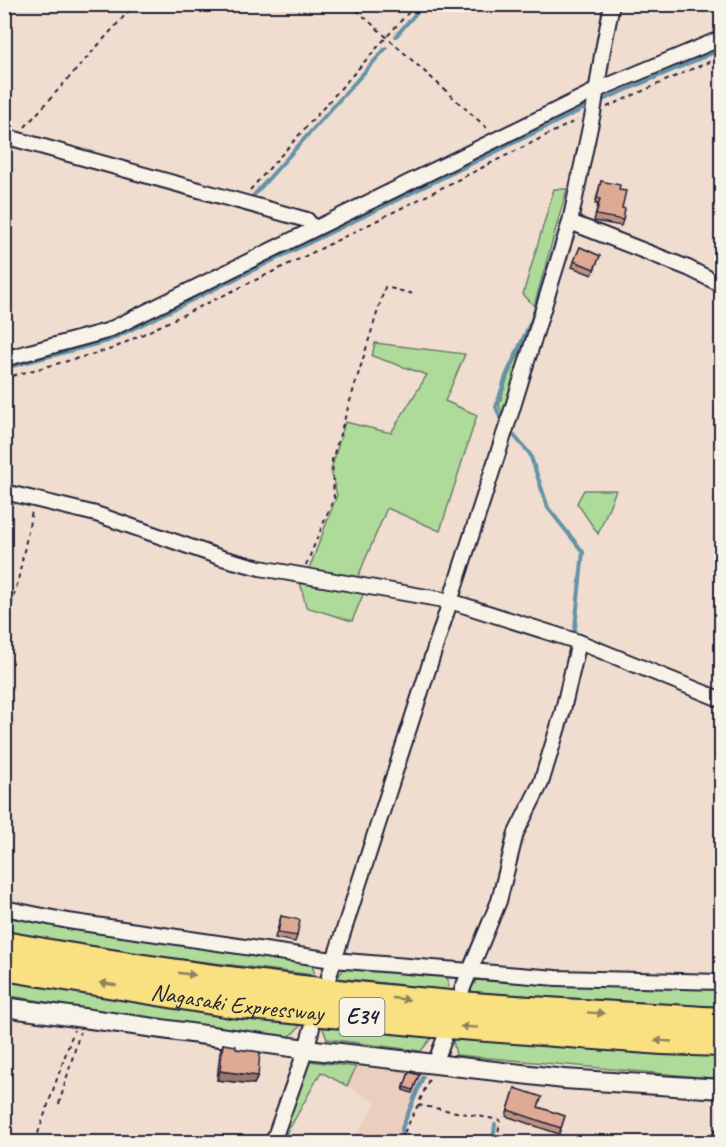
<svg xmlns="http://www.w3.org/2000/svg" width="726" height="1147" font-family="Caveat,sans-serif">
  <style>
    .built { fill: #ebcebd }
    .green { fill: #afdb9a; stroke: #687e6a; stroke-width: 1.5 }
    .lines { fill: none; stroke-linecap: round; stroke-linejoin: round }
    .stream { stroke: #6593a7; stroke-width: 4 }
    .minor-casing { stroke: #22223b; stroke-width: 18 }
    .tertiary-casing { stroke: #22223b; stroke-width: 22 }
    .motorway-casing { stroke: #22223b; stroke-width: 30 }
    .path { stroke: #22223b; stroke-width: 2; stroke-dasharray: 4.5 4.5; stroke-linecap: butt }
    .minor { stroke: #f7f3e8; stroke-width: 14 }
    .tertiary { stroke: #f7f3e8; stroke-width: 18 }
    .motorway { stroke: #f9e181; stroke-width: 26 }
    .wall { fill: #c0927f; stroke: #22223b; stroke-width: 1.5 }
    .shaded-wall { fill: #9c7768; stroke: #22223b; stroke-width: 1.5 }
    .building { fill: #dfaa94; stroke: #22223b; stroke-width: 1.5 }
    .oneway { fill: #8e825e }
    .labels { text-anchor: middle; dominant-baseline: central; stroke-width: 6; stroke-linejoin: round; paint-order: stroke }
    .shield { fill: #f7f3e8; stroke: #62616f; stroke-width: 1.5 }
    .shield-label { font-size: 22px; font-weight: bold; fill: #22223b }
    .street-label { font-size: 24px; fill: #22223b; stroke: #f7f3e8 }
  </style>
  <rect width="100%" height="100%" fill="#f0ddcf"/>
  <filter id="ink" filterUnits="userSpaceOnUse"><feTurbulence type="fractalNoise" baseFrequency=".0167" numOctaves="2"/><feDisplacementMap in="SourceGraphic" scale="12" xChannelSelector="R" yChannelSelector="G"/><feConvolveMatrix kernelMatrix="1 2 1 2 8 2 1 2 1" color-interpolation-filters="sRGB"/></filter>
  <g filter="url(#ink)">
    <polygon class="built" points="356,1067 427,1073 404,1128 404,1142 352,1142 376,1103 347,1086"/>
    <g class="green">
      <polygon points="554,189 567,189 534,306 523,294"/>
      <polygon points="532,327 504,418 499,405 508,376"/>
      <polygon points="375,343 465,354 445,401 477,415 440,531 387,508 357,579 308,572 337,495 331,470 345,422 391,433 427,375 372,356"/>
      <polygon points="584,490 616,490 598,534 577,503"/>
      <polygon points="300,582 364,592 352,621 306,607"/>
      <polygon points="4,917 115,935 311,962 315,975 147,955 5,932"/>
      <polygon points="346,966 447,974 449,990 337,978"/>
      <polygon points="478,977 582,984 721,989 721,1007 683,1005 469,992"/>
      <polygon points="4,980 111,998 302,1024 289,1037 117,1014 5,995"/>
      <polygon points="322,1026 433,1036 421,1051 327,1039"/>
      <polygon points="452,1036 721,1054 721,1079 456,1055"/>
      <polygon points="309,1061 356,1067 347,1086 321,1072 282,1142 280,1142"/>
    </g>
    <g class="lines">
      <g class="stream">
        <polyline points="396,36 424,4"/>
        <polyline points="598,102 722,49"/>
        <polyline points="253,196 386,48"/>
        <polyline points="4,368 108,341 591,105"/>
        <polyline points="502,422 496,407 506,376 532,319 564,217 571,185"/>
        <polyline points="510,431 530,454 548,508 583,552 574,637"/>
        <polyline points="496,885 508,834 520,810"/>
        <polyline points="466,961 481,926"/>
        <polyline points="403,1142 402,1128 423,1077"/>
        <polyline points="493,1142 495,1124"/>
      </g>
      <defs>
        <g id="minor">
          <polyline points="4,136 307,220 314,228"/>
          <polyline points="570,222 688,268 722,285"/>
          <polyline points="4,359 107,331 597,90 722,38"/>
          <polyline points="4,494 13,494 96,514 222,558 260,568 450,601 579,642 722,700"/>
          <polyline points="4,908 68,921 333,960 556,978 722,982"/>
          <polyline points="329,976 510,416 570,222 593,113 602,55 612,4"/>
          <polyline points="462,990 499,901 516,833 541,783 562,714 579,642"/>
          <polyline points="435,1063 444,1040"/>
          <polyline points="273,1142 306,1049 312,1028"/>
          <polyline points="717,1142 722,1134"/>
        </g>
        <polyline id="tertiary" points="4,1007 306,1049 564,1079 722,1089"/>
        <g id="motorway">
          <path d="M 4,945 C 152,972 301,991 450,1004 C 540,1012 631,1015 722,1021"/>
          <path id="s1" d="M 4,967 L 231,1004 L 434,1024 L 662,1041 L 722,1043"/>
        </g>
      </defs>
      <use href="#minor" class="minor-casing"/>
      <use href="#tertiary" class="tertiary-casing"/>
      <use href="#motorway" class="motorway-casing"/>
      <g class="path">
        <polyline points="350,4 488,129"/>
        <polyline points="607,107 692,69 722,57"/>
        <polyline points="25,127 135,4"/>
        <polyline points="250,190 416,4"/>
        <polyline points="4,378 112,349 318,250 577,120"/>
        <polyline points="306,565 334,498 332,460 385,287 414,294"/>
        <polyline points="4,631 18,581 32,511"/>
        <polyline points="59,1104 80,1032"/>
        <polyline points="418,1105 500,1120 497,1142"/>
        <polyline points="35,1142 74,1030"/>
        <polyline points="406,1142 405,1131 418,1105 430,1077"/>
      </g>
      <use href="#minor" class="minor"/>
      <use href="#tertiary" class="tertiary"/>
      <use href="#motorway" class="motorway"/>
    </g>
    <g class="wall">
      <polygon points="601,181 619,190 622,208 623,220 621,226 594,221 598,204 595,204"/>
      <polygon points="580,247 600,256 592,275 572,267"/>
      <polygon points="281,916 297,936 295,942 275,938"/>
      <polygon points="223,1044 236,1049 258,1076 254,1084 217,1080 220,1052"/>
      <polygon points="409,1072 419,1075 412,1093 403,1090"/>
      <polygon points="515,1088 538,1107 565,1116 559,1134 506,1116"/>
    </g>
    <polygon class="shaded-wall" points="220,1071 258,1076 254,1084 217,1080"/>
    <g class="building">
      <polygon points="601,181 620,185 619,190 626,191 622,208 625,209 623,220 596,215 600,199 597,198"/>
      <polygon points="580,247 600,256 594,269 574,261"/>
      <polygon points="281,916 300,920 297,936 278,933"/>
      <polygon points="223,1044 236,1046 236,1049 260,1052 258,1076 220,1071"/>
      <polygon points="409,1072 419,1075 413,1090 404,1087"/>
      <polygon points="515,1088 542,1097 538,1107 565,1116 561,1128 508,1110"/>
    </g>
    <defs><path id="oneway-solid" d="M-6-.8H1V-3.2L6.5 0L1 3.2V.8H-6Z" transform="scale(1.5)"/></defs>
    <g class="oneway">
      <use href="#oneway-solid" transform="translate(187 974) rotate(8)"/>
      <use href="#oneway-solid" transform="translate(108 984) rotate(-171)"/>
      <use href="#oneway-solid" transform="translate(401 999) rotate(6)"/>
      <use href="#oneway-solid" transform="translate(596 1013) rotate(4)"/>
      <use href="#oneway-solid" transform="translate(469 1027) rotate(-176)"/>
      <use href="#oneway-solid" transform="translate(663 1041) rotate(-177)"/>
    </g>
  </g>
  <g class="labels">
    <rect class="shield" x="339.5" y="998" width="45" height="38" rx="4.5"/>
    <g class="shield-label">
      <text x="362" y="1017">E34</text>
    </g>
    <g class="street-label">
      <text stroke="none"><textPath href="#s1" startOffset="236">Nagasaki Expressway</textPath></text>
    </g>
  </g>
  <rect width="726" height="1147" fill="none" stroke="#f7f3e8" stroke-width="24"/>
  <rect x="12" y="12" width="702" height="1123" fill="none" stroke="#22223b" stroke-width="2" filter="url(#ink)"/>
</svg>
